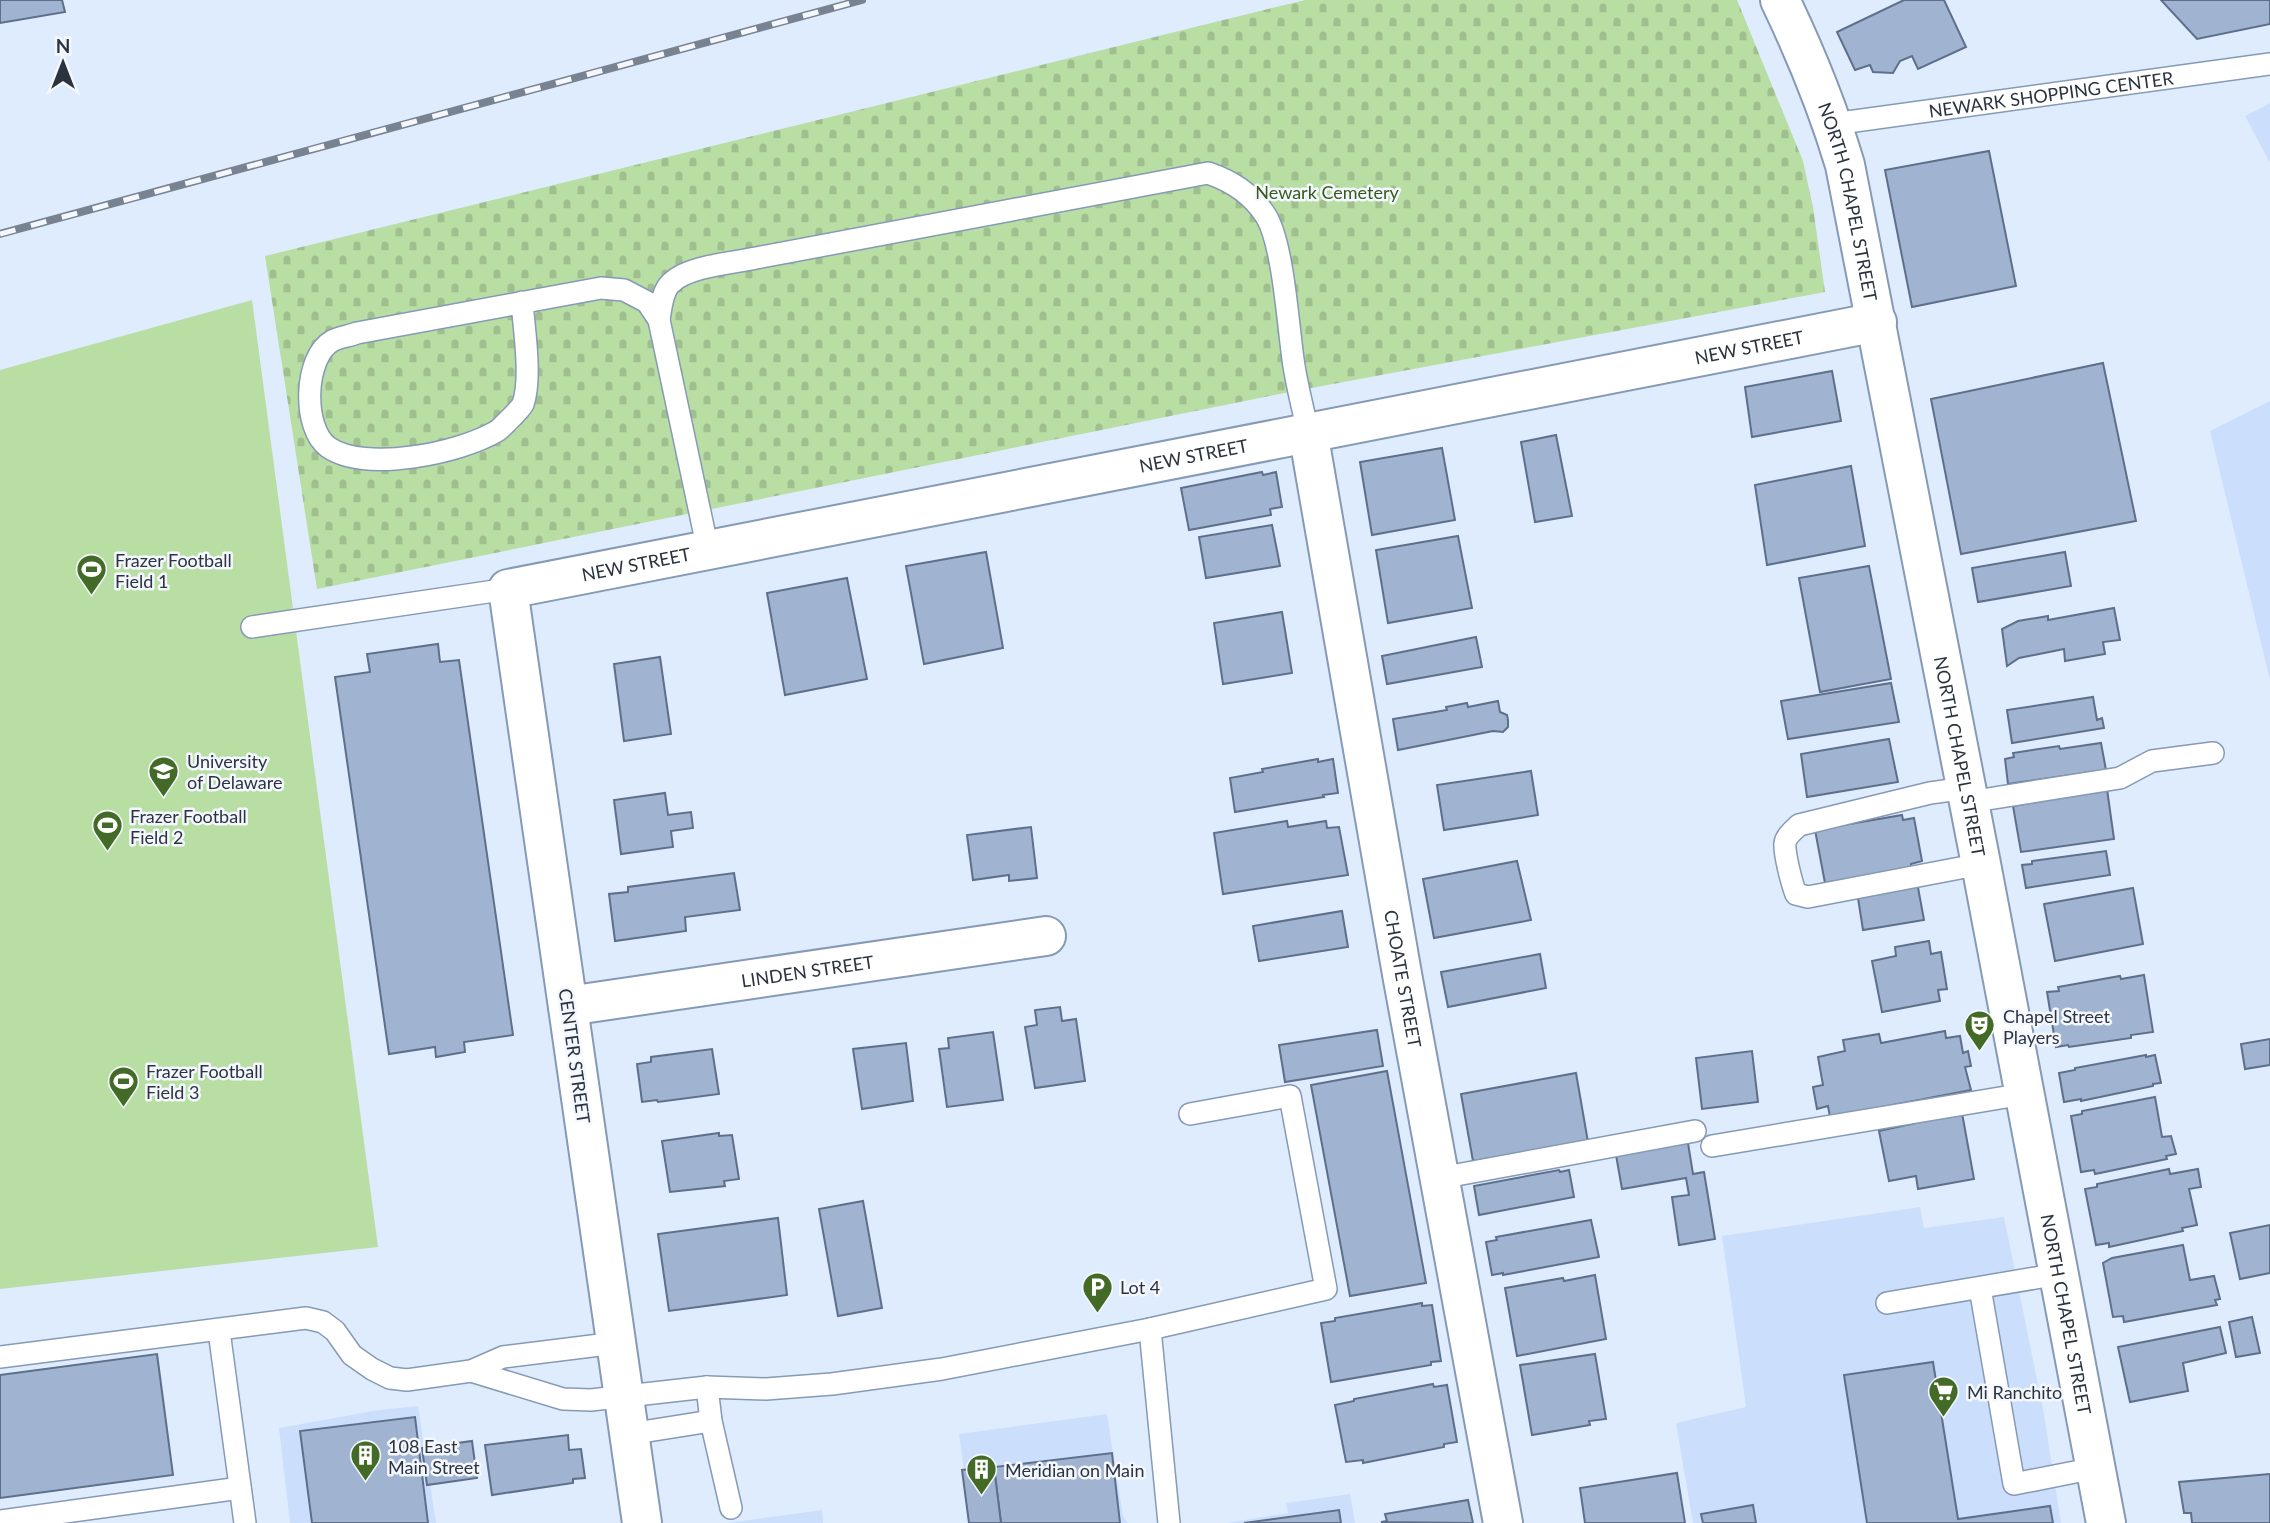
<svg xmlns="http://www.w3.org/2000/svg" width="2270" height="1523" font-family="Lato,sans-serif">
  <style>
    .built { fill: #cbdffd }
    .cemetery { fill: url(#cemetery-stones) }
    .green { fill: #b9dea4 }
    .building { fill: #a0b4d1; stroke: #5d6f8a; stroke-width: 2 }
    .lines { fill: none; stroke-linecap: round; stroke-linejoin: round }
    .service-casing { stroke: #8699b5; stroke-width: 24 }
    .minor-casing { stroke: #8699b5; stroke-width: 42 }
    .primary-casing { stroke: #8699b5; stroke-width: 42 }
    .service { stroke: #fff; stroke-width: 21 }
    .minor { stroke: #fff; stroke-width: 38 }
    .primary { stroke: #fff; stroke-width: 38 }
    .rail-casing { stroke: #788290; stroke-width: 8 }
    .rail { stroke: #f4f8fe; stroke-width: 5; stroke-dasharray: 16; stroke-linecap: butt }
    .labels { text-anchor: middle; dominant-baseline: central; stroke-width: 5; stroke-linejoin: round; paint-order: stroke }
    .street-label { font-size: 18px; fill: #2b333f; stroke: #f4f8fe }
    .park-label { font-size: 18px; fill: #365a1b; stroke: #f4f8fe }
    .poi-label { font-size: 18px; fill: #2b333f; stroke: #f4f8fe; text-anchor: start }
  </style>
  <defs>
    <pattern id="cemetery-stones" width="16" height="16" patternUnits="userSpaceOnUse" patternTransform="scale(1.75)"><rect width="16" height="16" fill="#b9dea4"/><path d="M2 7V4a2 2 0 0 1 4 0v3zM10 15v-3a2 2 0 0 1 4 0v3z" fill="#9fbf8e"/></pattern>
  </defs>
  <rect width="100%" height="100%" fill="#dfecfe"/>
  <g class="built">
    <polygon points="2270,103 2270,163 2245,116"/>
    <polygon points="2270,401 2270,680 2210,431"/>
    <polygon points="1920,1207 1924,1228 2004,1217 2044,1414 2061,1523 1693,1523 1676,1423 1746,1407 1722,1236"/>
    <polygon points="418,1406 436,1523 290,1523 279,1428 379,1410"/>
    <polygon points="1107,1414 1123,1516 1128,1523 971,1523 959,1434"/>
    <polygon points="1350,1494 1355,1523 1227,1523 1288,1513 1286,1503"/>
    <polygon points="822,1510 823,1523 727,1523"/>
  </g>
  <polygon class="cemetery" points="1305,0 1737,0 1803,161 1813,207 1825,292 1274,395 317,589 265,256"/>
  <polygon class="green" points="252,300 378,1247 0,1289 0,370"/>
  <g class="building">
    <polygon points="0,0 62,0 65,12 0,23"/>
    <polygon points="1904,0 1944,0 1966,47 1918,69 1912,56 1900,61 1893,73 1873,72 1870,65 1855,70 1837,32"/>
    <polygon points="2161,0 2270,0 2270,24 2197,39"/>
    <polygon points="1989,151 2016,286 1912,307 1885,170"/>
    <polygon points="2103,363 2136,521 1961,554 1931,399"/>
    <polygon points="1832,371 1841,421 1752,437 1745,387"/>
    <polygon points="1556,435 1572,516 1535,522 1521,442"/>
    <polygon points="1442,448 1455,520 1372,535 1360,462"/>
    <polygon points="1851,466 1865,546 1767,565 1755,485"/>
    <polygon points="1262,472 1263,475 1276,472 1282,507 1270,509 1271,515 1189,530 1181,488"/>
    <polygon points="1272,525 1280,566 1206,578 1199,537"/>
    <polygon points="1458,536 1472,608 1388,623 1376,550"/>
    <polygon points="986,552 1003,648 924,664 906,566"/>
    <polygon points="2065,552 2071,586 1978,602 1972,568"/>
    <polygon points="1869,566 1891,679 1820,692 1799,578"/>
    <polygon points="847,578 867,679 785,695 767,593"/>
    <polygon points="2114,608 2120,640 2103,642 2105,654 2065,661 2064,649 2019,658 2007,666 2002,629 2018,621 2048,616 2048,620"/>
    <polygon points="1282,612 1292,673 1223,684 1214,623"/>
    <polygon points="1476,637 1482,667 1387,684 1382,656"/>
    <polygon points="438,644 440,662 459,660 513,1035 464,1042 465,1052 436,1057 435,1047 389,1054 335,677 370,672 367,654"/>
    <polygon points="660,657 671,734 624,741 614,664"/>
    <polygon points="1891,683 1899,722 1788,739 1781,701"/>
    <polygon points="2093,697 2097,720 2102,718 2104,728 2012,743 2007,710"/>
    <polygon points="1498,701 1500,712 1507,715 1508,720 1508,727 1503,732 1493,731 1398,750 1393,719 1447,710 1446,707 1467,703 1468,707"/>
    <polygon points="1889,739 1898,782 1807,797 1801,754"/>
    <polygon points="2101,743 2106,770 2008,784 2005,759 2014,757 2013,753 2059,746 2060,749"/>
    <polygon points="1318,759 1318,762 1333,759 1338,793 1323,795 1324,797 1235,812 1230,778 1263,772 1262,769"/>
    <polygon points="1531,771 1538,815 1444,830 1437,785"/>
    <polygon points="2107,789 2114,839 2021,852 2013,806"/>
    <polygon points="665,793 668,815 691,812 693,828 671,831 673,847 621,854 614,800"/>
    <polygon points="1902,815 1903,820 1914,818 1922,861 1911,864 1911,868 1825,883 1815,830"/>
    <polygon points="1287,821 1288,827 1326,821 1327,828 1339,827 1348,875 1223,894 1214,833"/>
    <polygon points="1031,827 1037,878 1009,881 1009,875 973,880 967,835"/>
    <polygon points="2106,851 2110,875 2026,888 2022,865 2032,864 2032,861"/>
    <polygon points="1517,861 1531,920 1434,938 1423,879"/>
    <polygon points="734,873 740,910 685,917 686,931 615,941 609,894 628,892 628,887"/>
    <polygon points="1917,882 1924,920 1863,930 1858,898 1880,894 1880,888"/>
    <polygon points="2133,888 2143,944 2055,961 2044,904"/>
    <polygon points="1342,911 1348,947 1259,961 1253,926"/>
    <polygon points="1929,941 1931,954 1941,952 1947,989 1938,990 1940,1001 1882,1012 1872,961 1896,956 1895,947"/>
    <polygon points="1540,954 1546,988 1448,1007 1441,972"/>
    <polygon points="2144,975 2153,1032 2131,1035 2131,1038 2069,1047 2068,1045 2056,1047 2047,992 2059,991 2058,987 2120,976 2121,979"/>
    <polygon points="1060,1007 1062,1021 1076,1019 1085,1081 1035,1088 1025,1027 1037,1025 1035,1010"/>
    <polygon points="1377,1030 1383,1066 1285,1082 1279,1045"/>
    <polygon points="1945,1031 1946,1038 1960,1036 1963,1053 1968,1051 1971,1066 1965,1067 1971,1090 1830,1117 1828,1106 1817,1109 1813,1087 1823,1085 1818,1057 1845,1051 1843,1040 1879,1034 1881,1043"/>
    <polygon points="993,1032 1003,1100 947,1107 939,1049 949,1048 948,1038"/>
    <polygon points="2270,1039 2270,1065 2245,1069 2241,1044"/>
    <polygon points="906,1043 913,1101 862,1109 853,1049"/>
    <polygon points="712,1049 719,1094 658,1102 657,1100 642,1102 637,1064 651,1062 651,1057"/>
    <polygon points="1752,1051 1758,1102 1702,1109 1696,1058"/>
    <polygon points="2146,1055 2146,1057 2155,1055 2161,1083 2153,1084 2153,1086 2081,1101 2081,1099 2064,1102 2059,1073 2075,1070 2075,1068"/>
    <polygon points="1387,1071 1426,1283 1350,1296 1311,1085"/>
    <polygon points="1576,1073 1588,1142 1473,1161 1461,1094"/>
    <polygon points="2155,1097 2162,1137 2171,1136 2176,1154 2166,1156 2167,1159 2095,1174 2094,1170 2081,1172 2071,1116 2082,1114 2082,1111"/>
    <polygon points="1962,1113 1974,1179 1918,1189 1916,1176 1889,1181 1879,1131"/>
    <polygon points="719,1133 719,1136 732,1135 739,1179 724,1181 725,1186 670,1192 662,1141"/>
    <polygon points="1688,1143 1693,1174 1704,1172 1715,1239 1679,1245 1672,1197 1689,1195 1686,1178 1622,1189 1616,1155"/>
    <polygon points="2169,1169 2170,1174 2198,1169 2201,1187 2189,1189 2197,1225 2182,1228 2183,1231 2109,1247 2109,1243 2096,1245 2085,1189 2097,1187 2097,1184"/>
    <polygon points="1559,1170 1560,1172 1569,1170 1574,1197 1479,1215 1474,1186"/>
    <polygon points="863,1201 882,1308 838,1316 819,1209"/>
    <polygon points="778,1218 787,1295 669,1311 658,1234"/>
    <polygon points="1591,1220 1599,1257 1503,1275 1503,1273 1492,1275 1486,1242 1497,1240 1496,1237"/>
    <polygon points="2270,1225 2270,1273 2240,1279 2230,1233"/>
    <polygon points="2183,1245 2190,1280 2214,1276 2220,1299 2215,1300 2217,1305 2124,1322 2123,1316 2113,1317 2103,1263 2112,1258"/>
    <polygon points="1595,1275 1606,1339 1517,1356 1505,1288 1563,1278 1564,1281"/>
    <polygon points="1422,1303 1422,1306 1432,1305 1441,1361 1431,1362 1431,1365 1331,1382 1321,1323 1335,1321 1335,1318"/>
    <polygon points="2252,1317 2260,1353 2236,1357 2229,1322"/>
    <polygon points="2220,1327 2226,1353 2183,1363 2188,1391 2130,1402 2118,1347"/>
    <polygon points="157,1354 173,1475 0,1498 0,1375"/>
    <polygon points="1595,1354 1606,1419 1589,1421 1590,1425 1532,1435 1520,1365"/>
    <polygon points="1933,1362 1958,1519 2050,1506 2053,1523 1867,1523 1844,1375"/>
    <polygon points="1433,1384 1434,1387 1447,1385 1457,1442 1444,1444 1444,1447 1363,1463 1363,1460 1346,1462 1335,1405 1354,1401 1354,1399"/>
    <polygon points="415,1417 428,1523 312,1523 300,1431"/>
    <polygon points="568,1435 569,1450 581,1449 585,1478 573,1479 573,1483 492,1495 485,1445"/>
    <polygon points="472,1441 477,1478 427,1485 422,1448"/>
    <polygon points="1112,1453 1120,1523 1001,1523 994,1467"/>
    <polygon points="994,1467 1001,1523 969,1523 962,1470"/>
    <polygon points="1677,1473 1685,1523 1585,1523 1580,1488"/>
    <polygon points="2270,1474 2270,1523 2192,1523 2191,1513 2184,1513 2179,1482"/>
    <polygon points="1468,1500 1473,1523 1381,1522 1387,1521 1385,1514"/>
    <polygon points="1753,1505 1756,1523 1703,1523 1701,1514"/>
    <polygon points="1339,1510 1341,1523 1244,1523"/>
  </g>
  <g class="lines">
    <defs>
      <g id="service">
        <path id="s1" d="M 1833,124 L 2270,64"/>
        <path d="M 522,302 C 524,329 532,378 523,404 C 521,408 516,412 513,416 C 508,420 503,427 497,431 C 460,453 365,473 328,447 C 302,428 304,357 332,341 C 339,337 350,336 357,333 L 601,288 L 624,290 L 647,302 L 659,320"/>
        <path d="M 708,550 L 659,320 C 661,308 662,291 671,283 C 688,266 733,263 756,258 L 1208,173 C 1232,181 1252,194 1266,216 C 1283,244 1288,324 1293,359 C 1296,383 1303,408 1308,432"/>
        <polyline points="252,627 508,589"/>
        <path d="M 1966,788 L 1930,793 L 1799,825 C 1794,830 1786,836 1785,843 C 1784,854 1792,884 1796,894 L 1808,897 L 1981,864"/>
        <polyline points="1969,802 2120,778 2152,761 2213,753"/>
        <polyline points="1712,1146 2024,1094"/>
        <polyline points="1440,1178 1695,1131"/>
        <polyline points="1980,1288 2014,1484 2095,1468"/>
        <polyline points="1887,1303 2059,1274"/>
        <polyline points="1150,1329 1169,1523"/>
        <polyline points="219,1331 245,1523"/>
        <polyline points="0,1357 306,1318 323,1322 335,1331 352,1355 372,1369 390,1378 407,1380 471,1371 503,1357 616,1343"/>
        <polyline points="471,1371 563,1399 591,1400 707,1387"/>
        <polyline points="629,1434 711,1421"/>
        <polyline points="731,1508 711,1421 707,1387 766,1389 832,1384 942,1369 1150,1329 1326,1289 1290,1096 1190,1114"/>
        <polyline points="0,1521 240,1488"/>
      </g>
      <g id="minor">
        <path id="s2" d="M 1308,432 L 1402,974 L 1503,1523"/>
        <path id="s3" d="M 568,1006 L 1046,936"/>
        <path id="s4" d="M 642,1523 L 508,589 L 1877,322"/>
      </g>
      <g id="primary">
        <path id="s5" d="M 1780,0 C 1806,54 1828,108 1845,165 L 1981,864 L 2106,1523"/>
      </g>
    </defs>
    <use href="#service" class="service-casing"/>
    <use href="#minor" class="minor-casing"/>
    <use href="#primary" class="primary-casing"/>
    <use href="#service" class="service"/>
    <use href="#minor" class="minor"/>
    <use href="#primary" class="primary"/>
    <defs>
      <polyline id="rail" points="0,234 862,0"/>
    </defs>
    <use href="#rail" class="rail-casing"/>
    <use href="#rail" class="rail"/>
  </g>
  <defs>
    <symbol id="stadium-pin" viewBox="-11 -11 22 30"><path d="M0 17L-7.5 6A9.5 9.5 0 1 1 7.5 6Z" fill="#436b27" stroke="#f4f8fe"/><path d="M0-5a6.5 5 0 1 0 0 10a6.5 5 0 1 0 0-10ZM-3.5-1.8h7v3.6h-7Z" fill="#fff"/></symbol>
    <symbol id="university-pin" viewBox="-11 -11 22 30"><path d="M0 17L-7.5 6A9.5 9.5 0 1 1 7.5 6Z" fill="#436b27" stroke="#f4f8fe"/><path d="M0-5L7-2L0 1L-7-2ZM-4 1L0 2.5L4 1V4Q0 6-4 4Z" fill="#fff"/></symbol>
    <symbol id="theatre-pin" viewBox="-11 -11 22 30"><path d="M0 17L-7.5 6A9.5 9.5 0 1 1 7.5 6Z" fill="#436b27" stroke="#f4f8fe"/><path d="M-5-5.5Q0-4 5-5.5V0Q5 5 0 6Q-5 5-5 0ZM-3.3-2.5H-1v1.5H-3.3ZM1-2.5H3.3v1.5H1ZM-2.8 1Q0 5.5 2.8 1Z" fill="#fff"/></symbol>
    <symbol id="parking-pin" viewBox="-11 -11 22 30"><path d="M0 17L-7.5 6A9.5 9.5 0 1 1 7.5 6Z" fill="#436b27" stroke="#f4f8fe"/><path d="M-3.5-5.5H1a3.5 3.5 0 0 1 0 7H-1V5.5H-3.5ZM-1-3.4V-.6H.8a1.4 1.4 0 0 0 0-2.8Z" fill="#fff"/></symbol>
    <symbol id="supermarket-pin" viewBox="-11 -11 22 30"><path d="M0 17L-7.5 6A9.5 9.5 0 1 1 7.5 6Z" fill="#436b27" stroke="#f4f8fe"/><path d="M-6-5.5h2.5l.6 2H6L4.5 2H-2.5L-4.4-4H-6ZM-1.5 3.2a1.3 1.3 0 1 0 .1 0ZM3 3.2a1.3 1.3 0 1 0 .1 0Z" fill="#fff"/></symbol>
    <symbol id="building-pin" viewBox="-11 -11 22 30"><path d="M0 17L-7.5 6A9.5 9.5 0 1 1 7.5 6Z" fill="#436b27" stroke="#f4f8fe"/><path d="M-4-6H4V6H1V3H-1V6H-4ZM-2.5-4.3h1.7v1.8h-1.7ZM.8-4.3h1.7v1.8H.8ZM-2.5-1h1.7V.8h-1.7ZM.8-1h1.7V.8H.8Z" fill="#fff"/></symbol>
  </defs>
  <g fill-rule="evenodd">
    <use href="#stadium-pin" x="74" y="552" width="35" height="47"/>
    <use href="#university-pin" x="146" y="754" width="35" height="47"/>
    <use href="#stadium-pin" x="90" y="808" width="35" height="47"/>
    <use href="#theatre-pin" x="1962" y="1008" width="35" height="47"/>
    <use href="#stadium-pin" x="106" y="1064" width="35" height="47"/>
    <use href="#parking-pin" x="1080" y="1270" width="35" height="47"/>
    <use href="#supermarket-pin" x="1926" y="1374" width="35" height="47"/>
    <use href="#building-pin" x="348" y="1438" width="35" height="47"/>
    <use href="#building-pin" x="964" y="1452" width="35" height="47"/>
  </g>
  <g class="labels">
    <g class="street-label">
      <text stroke="none"><textPath href="#s1" startOffset="220">NEWARK SHOPPING CENTER</textPath></text>
      <text stroke="none"><textPath href="#s5" startOffset="214">NORTH CHAPEL STREET</textPath></text>
      <text stroke="none"><textPath href="#s4" startOffset="2208">NEW STREET</textPath></text>
      <text stroke="none"><textPath href="#s4" startOffset="1642">NEW STREET</textPath></text>
      <text stroke="none"><textPath href="#s4" startOffset="1074">NEW STREET</textPath></text>
      <text stroke="none"><textPath href="#s5" startOffset="780">NORTH CHAPEL STREET</textPath></text>
      <text stroke="none"><textPath href="#s3" startOffset="242">LINDEN STREET</textPath></text>
      <text stroke="none"><textPath href="#s2" startOffset="555">CHOATE STREET</textPath></text>
      <text transform="translate(575 1056) rotate(82)">CENTER STREET</text>
      <text stroke="none"><textPath href="#s5" startOffset="1348">NORTH CHAPEL STREET</textPath></text>
    </g>
    <g class="park-label">
      <text x="1327" y="192">Newark Cemetery</text>
    </g>
    <g class="poi-label">
      <text x="115" y="560">Frazer Football<tspan x="115" dy="21">Field 1</tspan></text>
      <text x="187" y="761">University<tspan x="187" dy="21">of Delaware</tspan></text>
      <text x="130" y="816">Frazer Football<tspan x="130" dy="21">Field 2</tspan></text>
      <text x="2003" y="1016">Chapel Street<tspan x="2003" dy="21">Players</tspan></text>
      <text x="146" y="1071">Frazer Football<tspan x="146" dy="21">Field 3</tspan></text>
      <text x="1120" y="1287">Lot 4</text>
      <text x="1967" y="1392">Mi Ranchito</text>
      <text x="388" y="1446">108 East<tspan x="388" dy="21">Main Street</tspan></text>
      <text x="1005" y="1470">Meridian on Main</text>
    </g>
  </g>
  <g transform="translate(63 63)" stroke="#f4f8fe" stroke-width="5" paint-order="stroke">
  <path d="M0-5L12 26L0 18L-12 26Z" fill="#2b333f"/>
  <text y="-10" font-size="19" font-weight="bold" text-anchor="middle" fill="#2b333f">N</text>
  </g>
</svg>
